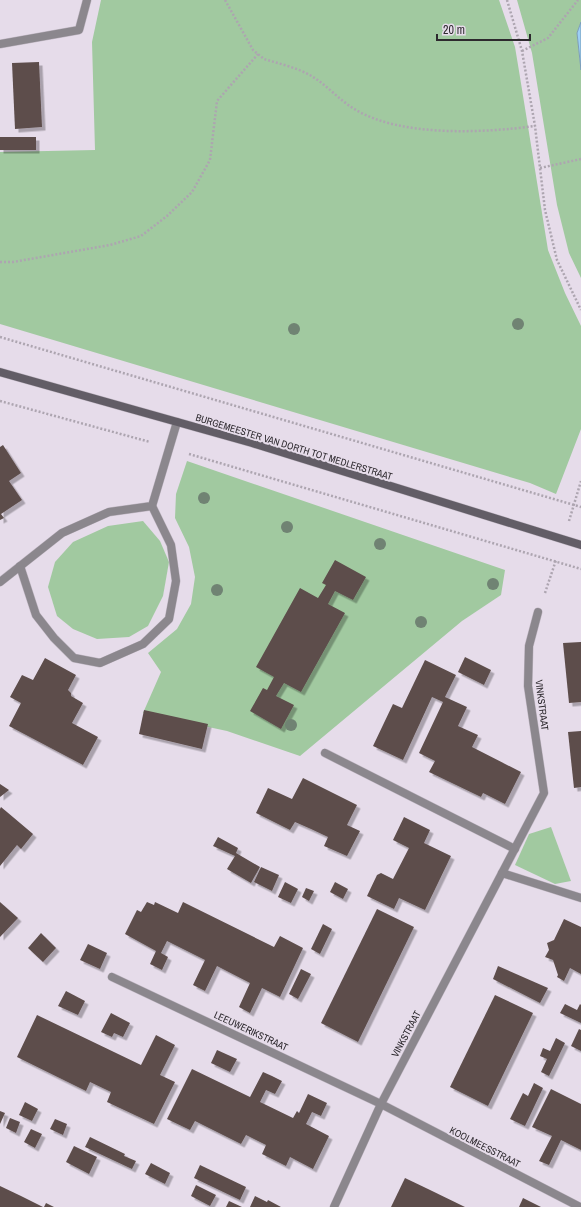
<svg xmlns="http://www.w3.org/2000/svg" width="581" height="1207" font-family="'Archivo Narrow',sans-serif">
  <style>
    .green { fill: #a1c9a0 }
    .water { fill: #9ccff5; stroke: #7b9db9 }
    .building { fill: #5d4d4b; filter: url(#shadow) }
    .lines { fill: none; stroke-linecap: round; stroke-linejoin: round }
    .lane-casing { stroke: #c1b8c4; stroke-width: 9 }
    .street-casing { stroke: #c1b8c4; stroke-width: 9 }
    .secondary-casing { stroke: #c1b8c4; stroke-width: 9 }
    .path { stroke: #ada5b0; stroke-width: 2.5; stroke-dasharray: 2 2; stroke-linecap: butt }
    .lane { stroke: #8b878d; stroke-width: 8 }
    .street { stroke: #8b878d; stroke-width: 8 }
    .secondary { stroke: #625d66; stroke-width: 8 }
    .tree { fill: #708373 }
    .labels { text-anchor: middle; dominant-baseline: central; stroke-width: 4; stroke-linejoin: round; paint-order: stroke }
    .street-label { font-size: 10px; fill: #2d292e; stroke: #e6dcea }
  </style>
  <defs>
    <filter id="shadow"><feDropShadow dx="3.5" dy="3.5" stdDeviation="0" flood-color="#0004"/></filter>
  </defs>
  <rect width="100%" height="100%" fill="#e6dcea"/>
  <g class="green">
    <polygon points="101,0 499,0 515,47 519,71 548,250 565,293 581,326 581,429 556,494 530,483 0,324 0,152 95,150 92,42"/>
    <polygon points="517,0 581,0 581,22 577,33 581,70 581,278 569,253 557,205 532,53"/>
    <polygon points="187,461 505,570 501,595 462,621 300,756 227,731 143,713 161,672 148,653 177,629 191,604 195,577 189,547 175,518 176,494"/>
    <polygon points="143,521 160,541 169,562 163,596 148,626 129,637 97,639 73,629 57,616 48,587 55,562 73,542 108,526"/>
    <polygon points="551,827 571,881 555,884 515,865 529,834"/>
  </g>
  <polygon class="water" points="581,22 581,70 577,33"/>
  <g class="building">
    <polygon points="39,62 42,127 15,129 12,63"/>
    <rect x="0" y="137" width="36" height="13"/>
    <polygon points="3,445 21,473 9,481 22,500 1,514 4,518 0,520 0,447"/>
    <polygon points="335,560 366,577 353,600 335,591 328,604 345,613 301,692 284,683 276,696 294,705 281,729 250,711 263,688 267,690 274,677 256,667 300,588 318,598 326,585 322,583"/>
    <polygon points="581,642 581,702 569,703 563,643"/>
    <polygon points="465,657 491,670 484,685 458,672"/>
    <polygon points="45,658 76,675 68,690 71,693 71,696 83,703 72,723 98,737 83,765 9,726 21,703 10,697 22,675 33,680"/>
    <polygon points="425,660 456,675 445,697 467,707 458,726 478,735 472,747 521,772 505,804 483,793 481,797 429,772 435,761 419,753 443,702 432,697 403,760 373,746 393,704 402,708"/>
    <polygon points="144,710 208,724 202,749 139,734"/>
    <polygon points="581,731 581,787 574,788 568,732"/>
    <polygon points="303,778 357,805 347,825 360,831 347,856 324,846 328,837 311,829 295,822 290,830 256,813 268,788 292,799"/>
    <polygon points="0,784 9,790 0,797"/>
    <polygon points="1,807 33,834 21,849 17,845 0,866 0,809"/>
    <polygon points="404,817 430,830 424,843 451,856 425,910 399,898 394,909 367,896 377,875 381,873 393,879 409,848 393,840"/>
    <polygon points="218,837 238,848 236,853 260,867 251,883 227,869 235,856 213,846"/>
    <polygon points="261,867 279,875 272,891 254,882"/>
    <polygon points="285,882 298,889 291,903 278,897"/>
    <polygon points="335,882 348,889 343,899 330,892"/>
    <polygon points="306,888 314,891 309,901 302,897"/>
    <polygon points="0,902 18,918 0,937"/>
    <polygon points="147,902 154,905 155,902 178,913 183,902 274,947 280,936 303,948 280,997 262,988 250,1013 239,1007 250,983 217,966 205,991 193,985 205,960 167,941 161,953 168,957 162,970 150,964 156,951 125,934 137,910 141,912"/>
    <polygon points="377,909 414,927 358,1042 321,1023"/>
    <polygon points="564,919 581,927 581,974 570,968 564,981 557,977 558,975 553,960 545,957 549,950 547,943 554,940"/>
    <polygon points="323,924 332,929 320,954 311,949"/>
    <polygon points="41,933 56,948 43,962 28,948"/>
    <polygon points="88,944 107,953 100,969 80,960"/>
    <polygon points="498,966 548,988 540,1003 493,979"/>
    <polygon points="301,969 311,974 298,999 289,994"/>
    <polygon points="66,991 85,1001 78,1015 58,1006"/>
    <polygon points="495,995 533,1013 488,1106 450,1087"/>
    <polygon points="565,1004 577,1010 580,1004 581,1005 581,1023 560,1013"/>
    <polygon points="111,1013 130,1023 123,1037 114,1033 112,1037 101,1032"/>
    <polygon points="37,1015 141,1065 156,1035 175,1045 160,1075 175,1082 154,1124 107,1102 111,1092 90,1082 86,1091 17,1057"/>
    <polygon points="579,1029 581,1030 581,1051 571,1046"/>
    <polygon points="556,1038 565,1043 549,1076 541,1072 547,1059 540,1056 543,1048 550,1051"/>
    <polygon points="217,1050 237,1059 230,1072 211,1063"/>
    <polygon points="192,1069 250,1097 263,1072 272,1076 282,1081 275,1094 266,1090 260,1102 293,1118 297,1111 299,1113 308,1094 327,1103 321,1116 312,1112 306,1124 329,1136 313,1169 290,1157 286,1166 262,1154 266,1145 246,1135 241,1144 195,1121 190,1130 167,1119"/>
    <polygon points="534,1083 543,1088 525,1126 510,1119 523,1093 528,1096"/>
    <polygon points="551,1089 581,1104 581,1150 561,1140 549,1165 539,1161 552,1136 532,1127"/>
    <polygon points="25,1102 38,1109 32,1121 19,1115"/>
    <polygon points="0,1111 5,1113 0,1124"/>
    <polygon points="10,1118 20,1122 16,1133 6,1128"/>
    <polygon points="55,1119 67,1124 63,1135 50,1129"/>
    <polygon points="31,1129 42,1134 35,1148 24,1142"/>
    <polygon points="90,1137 125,1154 124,1156 136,1161 132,1169 85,1147"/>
    <polygon points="74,1146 97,1157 89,1174 66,1162"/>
    <polygon points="151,1163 170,1173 165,1184 145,1174"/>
    <polygon points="200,1165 246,1187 240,1200 194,1178"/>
    <polygon points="405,1178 428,1189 465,1207 391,1207"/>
    <polygon points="196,1185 216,1195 210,1206 191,1196"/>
    <polygon points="0,1186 21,1196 43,1207 0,1207"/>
    <polygon points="255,1196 267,1202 268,1200 281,1207 250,1207"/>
    <polygon points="523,1198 541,1207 519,1207"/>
    <polygon points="229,1201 242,1207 226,1207"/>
    <polygon points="46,1203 54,1207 44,1207"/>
  </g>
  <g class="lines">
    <defs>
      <polyline id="lane" points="20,566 36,615 54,638 74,658 100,663 143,644 169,619 176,581 171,545 152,506"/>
      <g id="street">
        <polyline points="0,44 79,30 87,0"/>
        <polyline points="0,582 62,533 109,512 152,506 177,422"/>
        <polyline points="325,753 515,849"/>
        <polyline points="502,873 581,898"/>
        <polyline points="112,977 381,1104 580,1207"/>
        <polyline points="334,1207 381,1104 544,793 528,686 529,646 538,612"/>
      </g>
      <polyline id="secondary" points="0,372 252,443 581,545"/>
    </defs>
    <use href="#lane" class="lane-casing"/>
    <use href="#street" class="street-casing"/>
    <use href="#secondary" class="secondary-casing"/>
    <g class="path">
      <path d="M 225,0 L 253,50 L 264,59 C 280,64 299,68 313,77 C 328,86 340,101 356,110 C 402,137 483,133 535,126"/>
      <polyline points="507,0 522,51 535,126 545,210 557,260 581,310"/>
      <polyline points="522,51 548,38 578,0"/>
      <polyline points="540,168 581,159"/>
      <polyline points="0,262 13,262 110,245 141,236 167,216 192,192 210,160 217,101 258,54"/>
      <polyline points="0,337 581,507"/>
      <polyline points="0,401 150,442"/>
      <polyline points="189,454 581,569"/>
      <polyline points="569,521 581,481"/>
      <polyline points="545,593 556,560"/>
    </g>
    <use href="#lane" class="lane"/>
    <use href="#street" class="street"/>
    <use href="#secondary" class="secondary"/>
  </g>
  <g class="tree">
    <circle cx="518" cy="324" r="6"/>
    <circle cx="294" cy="329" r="6"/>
    <circle cx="204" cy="498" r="6"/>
    <circle cx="287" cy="527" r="6"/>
    <circle cx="380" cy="544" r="6"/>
    <circle cx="493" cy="584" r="6"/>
    <circle cx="217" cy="590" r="6"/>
    <circle cx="421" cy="622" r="6"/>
    <circle cx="291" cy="725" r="6"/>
  </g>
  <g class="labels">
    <g class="street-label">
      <text transform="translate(294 447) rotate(17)">BURGEMEESTER VAN DORTH TOT MEDLERSTRAAT</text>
      <text transform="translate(542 705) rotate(83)">VINKSTRAAT</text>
      <text transform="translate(251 1031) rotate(25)">LEEUWERIKSTRAAT</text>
      <text transform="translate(406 1034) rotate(-62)">VINKSTRAAT</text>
      <text transform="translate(485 1147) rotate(27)">KOOLMEESSTRAAT</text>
    </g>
  </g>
  <path d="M437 34v6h93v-6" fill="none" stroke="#2d292e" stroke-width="2"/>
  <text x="443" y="34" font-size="12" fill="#2d292e" stroke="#e6dcea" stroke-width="3" paint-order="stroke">20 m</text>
</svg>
